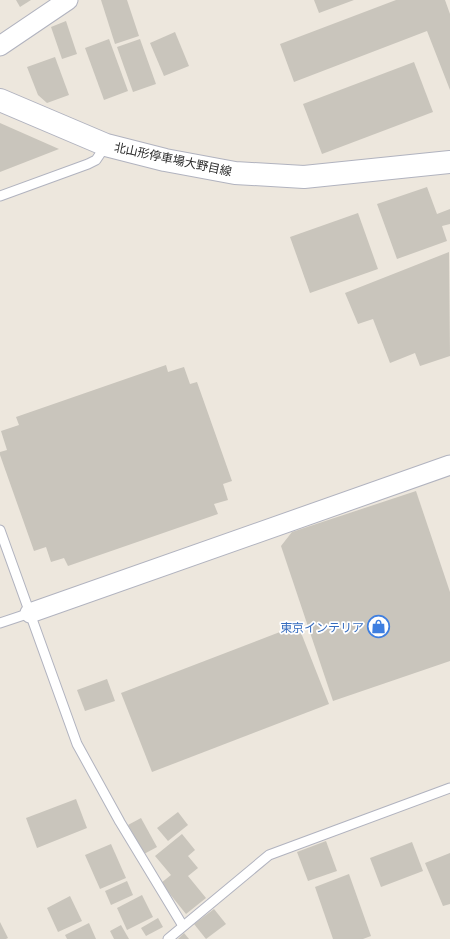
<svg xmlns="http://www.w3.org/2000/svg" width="450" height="939" font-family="'PT Sans','Noto Sans JP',sans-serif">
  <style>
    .building { fill: #c9c5bc }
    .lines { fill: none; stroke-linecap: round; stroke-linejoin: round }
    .service-casing { stroke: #b1b3bf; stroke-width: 11 }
    .minor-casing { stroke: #b1b3bf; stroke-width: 21 }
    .secondary-casing { stroke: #b1b3bf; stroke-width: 24 }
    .service { stroke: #fff; stroke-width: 9 }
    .minor { stroke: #fff; stroke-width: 19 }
    .secondary { stroke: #fff; stroke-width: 22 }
    .labels { text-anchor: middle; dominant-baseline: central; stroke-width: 3.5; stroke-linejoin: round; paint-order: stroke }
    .street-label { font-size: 12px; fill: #2b2b2b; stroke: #fff }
    .shop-label { font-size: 12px; fill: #366cbe; stroke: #fff; text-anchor: end }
  </style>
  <rect width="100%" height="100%" fill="#ede7dd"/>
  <g class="building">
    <polygon points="16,0 31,0 20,7"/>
    <polygon points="101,0 127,0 139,36 115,44"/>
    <polygon points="314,0 354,0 319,13"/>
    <polygon points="396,0 445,0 450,14 450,90 427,31 294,82 280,44"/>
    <polygon points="66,21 77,54 62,59 51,27"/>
    <polygon points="175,32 189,66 164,76 150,43"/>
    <polygon points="109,39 128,91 104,100 85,48"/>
    <polygon points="140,39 156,84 133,92 117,47"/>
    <polygon points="55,57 69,95 47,103 38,95 27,67"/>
    <polygon points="414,62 433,112 322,154 303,104"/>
    <polygon points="0,123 59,149 0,172"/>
    <polygon points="427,187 437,214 450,209 450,224 442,226 447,241 397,259 377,204"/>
    <polygon points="358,213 378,269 310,293 290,237"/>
    <polygon points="449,252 450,356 420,366 415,353 390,363 373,319 358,324 345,293"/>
    <polygon points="166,365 168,372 184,367 190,384 197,382 232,481 223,484 228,500 214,504 218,514 68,566 64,558 51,562 46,547 34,551 0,455 0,452 7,450 1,431 19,425 16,417"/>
    <polygon points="416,491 450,592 450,661 333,701 281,546 292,532"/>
    <polygon points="298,625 329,704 152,772 121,693"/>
    <polygon points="107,679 115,701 85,711 77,690"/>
    <polygon points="76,799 87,828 37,848 26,818"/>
    <polygon points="178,812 188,825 168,841 157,828"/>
    <polygon points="141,818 157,847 144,854 128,825"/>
    <polygon points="182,834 195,850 188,856 198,868 188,876 206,898 186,914 161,883 171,875 155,856"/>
    <polygon points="326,841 337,871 308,881 297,852"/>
    <polygon points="412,842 423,871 381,887 370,858"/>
    <polygon points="111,844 126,878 100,889 85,855"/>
    <polygon points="450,853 450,904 443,906 425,863"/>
    <polygon points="349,874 371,936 363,939 333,939 315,887"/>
    <polygon points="127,881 133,895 111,905 105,891"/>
    <polygon points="142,895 153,917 127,930 117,908"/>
    <polygon points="70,896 82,921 58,932 47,908"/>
    <polygon points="214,909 226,924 206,939 194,924"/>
    <polygon points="158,918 163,927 146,936 141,928"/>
    <polygon points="0,922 8,938 6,939 0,939"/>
    <polygon points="89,923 96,939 67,939 65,935"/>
    <polygon points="121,925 129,939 114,939 110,931"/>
    <polygon points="184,933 189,939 178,939"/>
  </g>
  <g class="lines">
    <defs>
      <g id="service">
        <polyline points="0,196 88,164 96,160 106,145"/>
        <polyline points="0,530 77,744 120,822 183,926"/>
        <polyline points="0,623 30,613"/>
        <polyline points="168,939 269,855 450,788"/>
      </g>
      <g id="minor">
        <polyline points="0,46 68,0"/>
        <polyline points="30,613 450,465"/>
      </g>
      <polyline id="secondary" points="0,100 106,145 165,160 235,173 304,177 450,162"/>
    </defs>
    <use href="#service" class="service-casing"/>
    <use href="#minor" class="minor-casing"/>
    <use href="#secondary" class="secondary-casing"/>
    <use href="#service" class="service"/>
    <use href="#minor" class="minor"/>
    <use href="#secondary" class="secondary"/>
  </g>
  <defs>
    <symbol id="shop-ring" viewBox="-11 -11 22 22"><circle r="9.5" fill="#fff" stroke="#3f7fe0" stroke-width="1.5"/><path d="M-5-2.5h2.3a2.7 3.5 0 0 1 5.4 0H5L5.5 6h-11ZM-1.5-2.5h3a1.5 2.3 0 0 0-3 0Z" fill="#3f7fe0"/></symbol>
  </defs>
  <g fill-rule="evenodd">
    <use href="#shop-ring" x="366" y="614" width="25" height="25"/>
  </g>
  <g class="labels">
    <g class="street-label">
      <text transform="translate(173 159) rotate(12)">北山形停車場大野目線</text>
    </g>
    <g class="shop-label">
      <text x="364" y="627">東京インテリア</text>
    </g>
  </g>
</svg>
